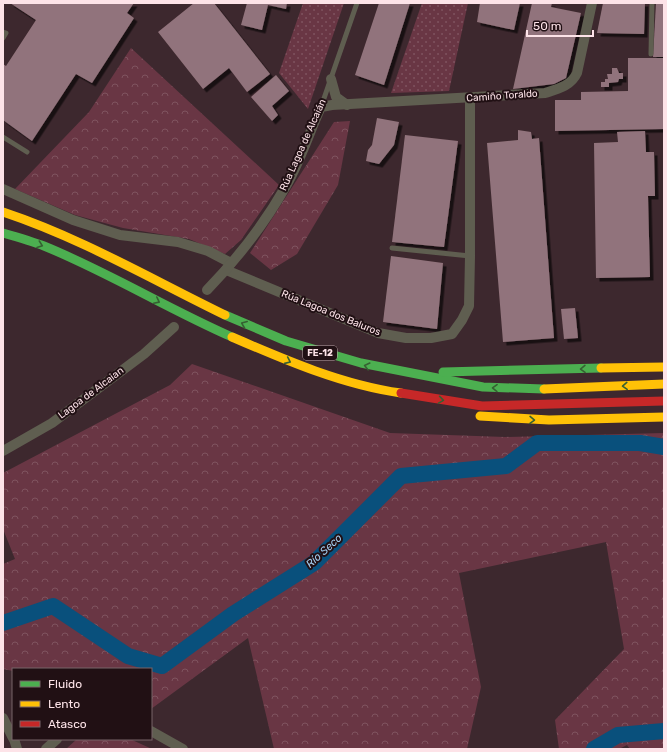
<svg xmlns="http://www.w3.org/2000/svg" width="667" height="752" font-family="Rubik,sans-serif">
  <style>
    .grass { fill: url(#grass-dots) }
    .forest { fill: url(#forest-crowns) }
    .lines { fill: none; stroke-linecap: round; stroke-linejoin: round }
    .river { stroke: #09507c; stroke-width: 16 }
    .building { fill: #91737b; filter: url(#shadow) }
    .lane { stroke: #5f5e50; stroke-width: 5 }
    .street { stroke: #5f5e50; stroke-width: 10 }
    .fast { stroke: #4caf50; stroke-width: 9 }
    .slow { stroke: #ffc107; stroke-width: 9 }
    .jam { stroke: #c62828; stroke-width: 9 }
    .oneway { stroke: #366032 }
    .labels { text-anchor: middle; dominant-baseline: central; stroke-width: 4; stroke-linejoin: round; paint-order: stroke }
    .shield { fill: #211014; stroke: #bba4a8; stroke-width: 1 }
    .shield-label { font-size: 9px; font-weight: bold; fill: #fde3e8 }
    .street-label { font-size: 10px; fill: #fde3e8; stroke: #211014 }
    .water-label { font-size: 11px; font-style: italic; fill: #a3cced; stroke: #211014 }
  </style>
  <defs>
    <pattern id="grass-dots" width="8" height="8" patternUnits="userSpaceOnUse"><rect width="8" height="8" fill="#693644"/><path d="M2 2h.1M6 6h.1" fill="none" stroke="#7f535f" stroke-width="1.8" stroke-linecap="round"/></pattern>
    <pattern id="forest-crowns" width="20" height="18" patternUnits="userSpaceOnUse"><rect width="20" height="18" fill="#693644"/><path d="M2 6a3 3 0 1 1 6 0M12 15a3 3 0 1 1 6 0" fill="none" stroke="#7f535f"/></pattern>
    <filter id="shadow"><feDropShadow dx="3.5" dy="3.5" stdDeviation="0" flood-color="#0009"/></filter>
  </defs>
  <rect width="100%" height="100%" fill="#3d282e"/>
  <g class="grass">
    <polygon points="303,3 344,3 308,109 279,73"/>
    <polygon points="422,3 468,3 449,91 391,93"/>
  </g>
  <g class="forest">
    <polygon points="131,48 279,185 241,240 225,254 189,239 123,228 75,215 15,189 89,112"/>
    <polygon points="350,121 338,185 297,254 271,270 250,253 334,122"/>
    <polygon points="192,364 390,433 505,437 664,433 664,749 630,749 627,745 619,749 559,749 555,720 624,649 606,542 459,573 481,687 467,749 274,749 248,638 151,709 151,669 13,669 13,671 3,669 3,564 15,559 3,529 3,473 170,385"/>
    <polygon points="77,739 130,739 152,749 66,749"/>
  </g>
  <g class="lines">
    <g class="river">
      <polyline points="3,623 53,606 128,656 162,666 233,614 314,563 401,476 506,466 537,443 640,443 664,447"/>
      <polyline points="594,749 618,735 664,731"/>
    </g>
  </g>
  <g class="building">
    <polygon points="10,3 134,3 127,13 134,18 92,83 76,74 32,141 3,120 3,64 6,66 36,20"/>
    <polygon points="194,3 214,3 270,74 247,92 229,68 203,89 158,32"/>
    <polygon points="247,3 287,3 286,9 268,5 262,30 241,25"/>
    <polygon points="379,3 410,3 384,85 355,75"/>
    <polygon points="480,3 520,3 514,30 477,22"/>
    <polygon points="532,3 552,3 551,7 581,13 566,78 554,84 513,89"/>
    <polygon points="603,3 645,3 644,34 597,33"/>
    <polygon points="656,3 664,3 664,57 653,57"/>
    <polygon points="628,58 664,58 664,129 555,131 555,100 581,100 581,92 628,91"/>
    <polygon points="612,68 617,68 619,73 623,73 623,79 619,79 618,82 609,83 609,87 601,87 601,82 605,82 605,79 608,79 607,74 612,74"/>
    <polygon points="276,75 289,91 272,106 278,115 272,121 251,97"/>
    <polygon points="377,118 399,122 394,145 379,164 366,161 368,150 372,145"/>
    <polygon points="518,130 531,132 532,139 539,138 554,338 503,342 487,143 518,140"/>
    <polygon points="645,131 646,152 654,152 655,196 648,196 650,277 596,278 594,143 618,142 617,132"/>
    <polygon points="405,135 458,141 444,247 392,242"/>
    <polygon points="391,256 443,263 437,329 383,322"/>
    <polygon points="575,308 578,338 564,339 561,309"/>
  </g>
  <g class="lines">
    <g class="lane">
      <polyline points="3,32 6,33 3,38"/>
      <polyline points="651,54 652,3"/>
      <polyline points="321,107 357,3"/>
      <polyline points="3,137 27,152"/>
      <polyline points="392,248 470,256"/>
    </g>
    <g class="street">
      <polyline points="331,79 336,97 347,105"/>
      <polyline points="3,189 73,220 120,235 178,242 208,251 231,263"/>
      <polyline points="226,270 378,333 406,338 431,338 452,334 462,320 469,306 470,256 470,98"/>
      <path d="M 207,290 C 237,259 265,223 286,186 C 300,162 309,133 321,107 L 332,105 L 545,93 C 558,89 571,86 577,73 L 592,3"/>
      <polyline points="3,451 52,423 144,354 174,327"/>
      <polyline points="3,718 13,738"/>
      <polyline points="151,731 183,749"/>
      <polyline points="14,739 17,749"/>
      <polyline points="46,749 57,739"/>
    </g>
    <g class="fast">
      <path d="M 3,233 C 17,237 31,241 44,246 C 108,272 168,309 232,337"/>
      <polyline points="225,315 286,341 361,363 483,387 544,389"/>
      <polyline points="443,372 601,368"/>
    </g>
    <g class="slow">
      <path d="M 3,212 C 81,238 151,279 225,315"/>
      <path d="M 232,337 C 285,360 343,385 401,393"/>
      <polyline points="601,368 664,367"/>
      <polyline points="544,389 664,384"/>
      <polyline points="480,416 549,420 664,417"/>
    </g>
    <polyline class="jam" points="401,393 482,406 664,401"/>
  </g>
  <defs><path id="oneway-chevron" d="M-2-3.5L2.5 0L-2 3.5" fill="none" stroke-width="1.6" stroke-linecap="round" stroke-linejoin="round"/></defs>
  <g class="oneway">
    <use href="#oneway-chevron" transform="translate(40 245) rotate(20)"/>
    <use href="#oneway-chevron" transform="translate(157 301) rotate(27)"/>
    <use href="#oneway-chevron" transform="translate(244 324) rotate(-157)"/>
    <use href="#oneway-chevron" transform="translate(288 361) rotate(24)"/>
    <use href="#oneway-chevron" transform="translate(367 366) rotate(-166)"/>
    <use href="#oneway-chevron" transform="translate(583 369) rotate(179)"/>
    <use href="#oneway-chevron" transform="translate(625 386) rotate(177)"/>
    <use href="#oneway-chevron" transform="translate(495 388) rotate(-179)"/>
    <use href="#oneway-chevron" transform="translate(441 400) rotate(9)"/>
    <use href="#oneway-chevron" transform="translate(532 420) rotate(1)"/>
  </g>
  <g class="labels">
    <rect class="shield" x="303" y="346" width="34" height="14" rx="3"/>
    <g class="shield-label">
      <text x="320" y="353">FE-12</text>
    </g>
    <g class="street-label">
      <text transform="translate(502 96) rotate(-4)">Camiño Toraldo</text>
      <text transform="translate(303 145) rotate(-66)">Rúa Lagoa de Alcaián</text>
      <text transform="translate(331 313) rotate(22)">Rúa Lagoa dos Baluros</text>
      <text transform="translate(91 393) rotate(-37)">Lagoa de Alcaian</text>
    </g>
    <g class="water-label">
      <text transform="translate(324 551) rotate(-42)">Río Seco</text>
    </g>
  </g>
  <rect width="667" height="752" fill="none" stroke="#fde3e8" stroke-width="8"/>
  <rect x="12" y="668" width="140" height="72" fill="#211014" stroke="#796469"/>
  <rect x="20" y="681" width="20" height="6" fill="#4caf50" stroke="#796469"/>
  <text x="48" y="688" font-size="12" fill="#fde3e8">Fluido</text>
  <rect x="20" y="701" width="20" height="6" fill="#ffc107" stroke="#796469"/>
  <text x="48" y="708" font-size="12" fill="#fde3e8">Lento</text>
  <rect x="20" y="721" width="20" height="6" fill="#c62828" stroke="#796469"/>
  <text x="48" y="728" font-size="12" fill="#fde3e8">Atasco</text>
  <path d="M527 30v6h66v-6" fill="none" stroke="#fde3e8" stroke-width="2"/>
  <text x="533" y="30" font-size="12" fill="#fde3e8" stroke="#211014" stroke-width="3" paint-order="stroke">50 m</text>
</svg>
